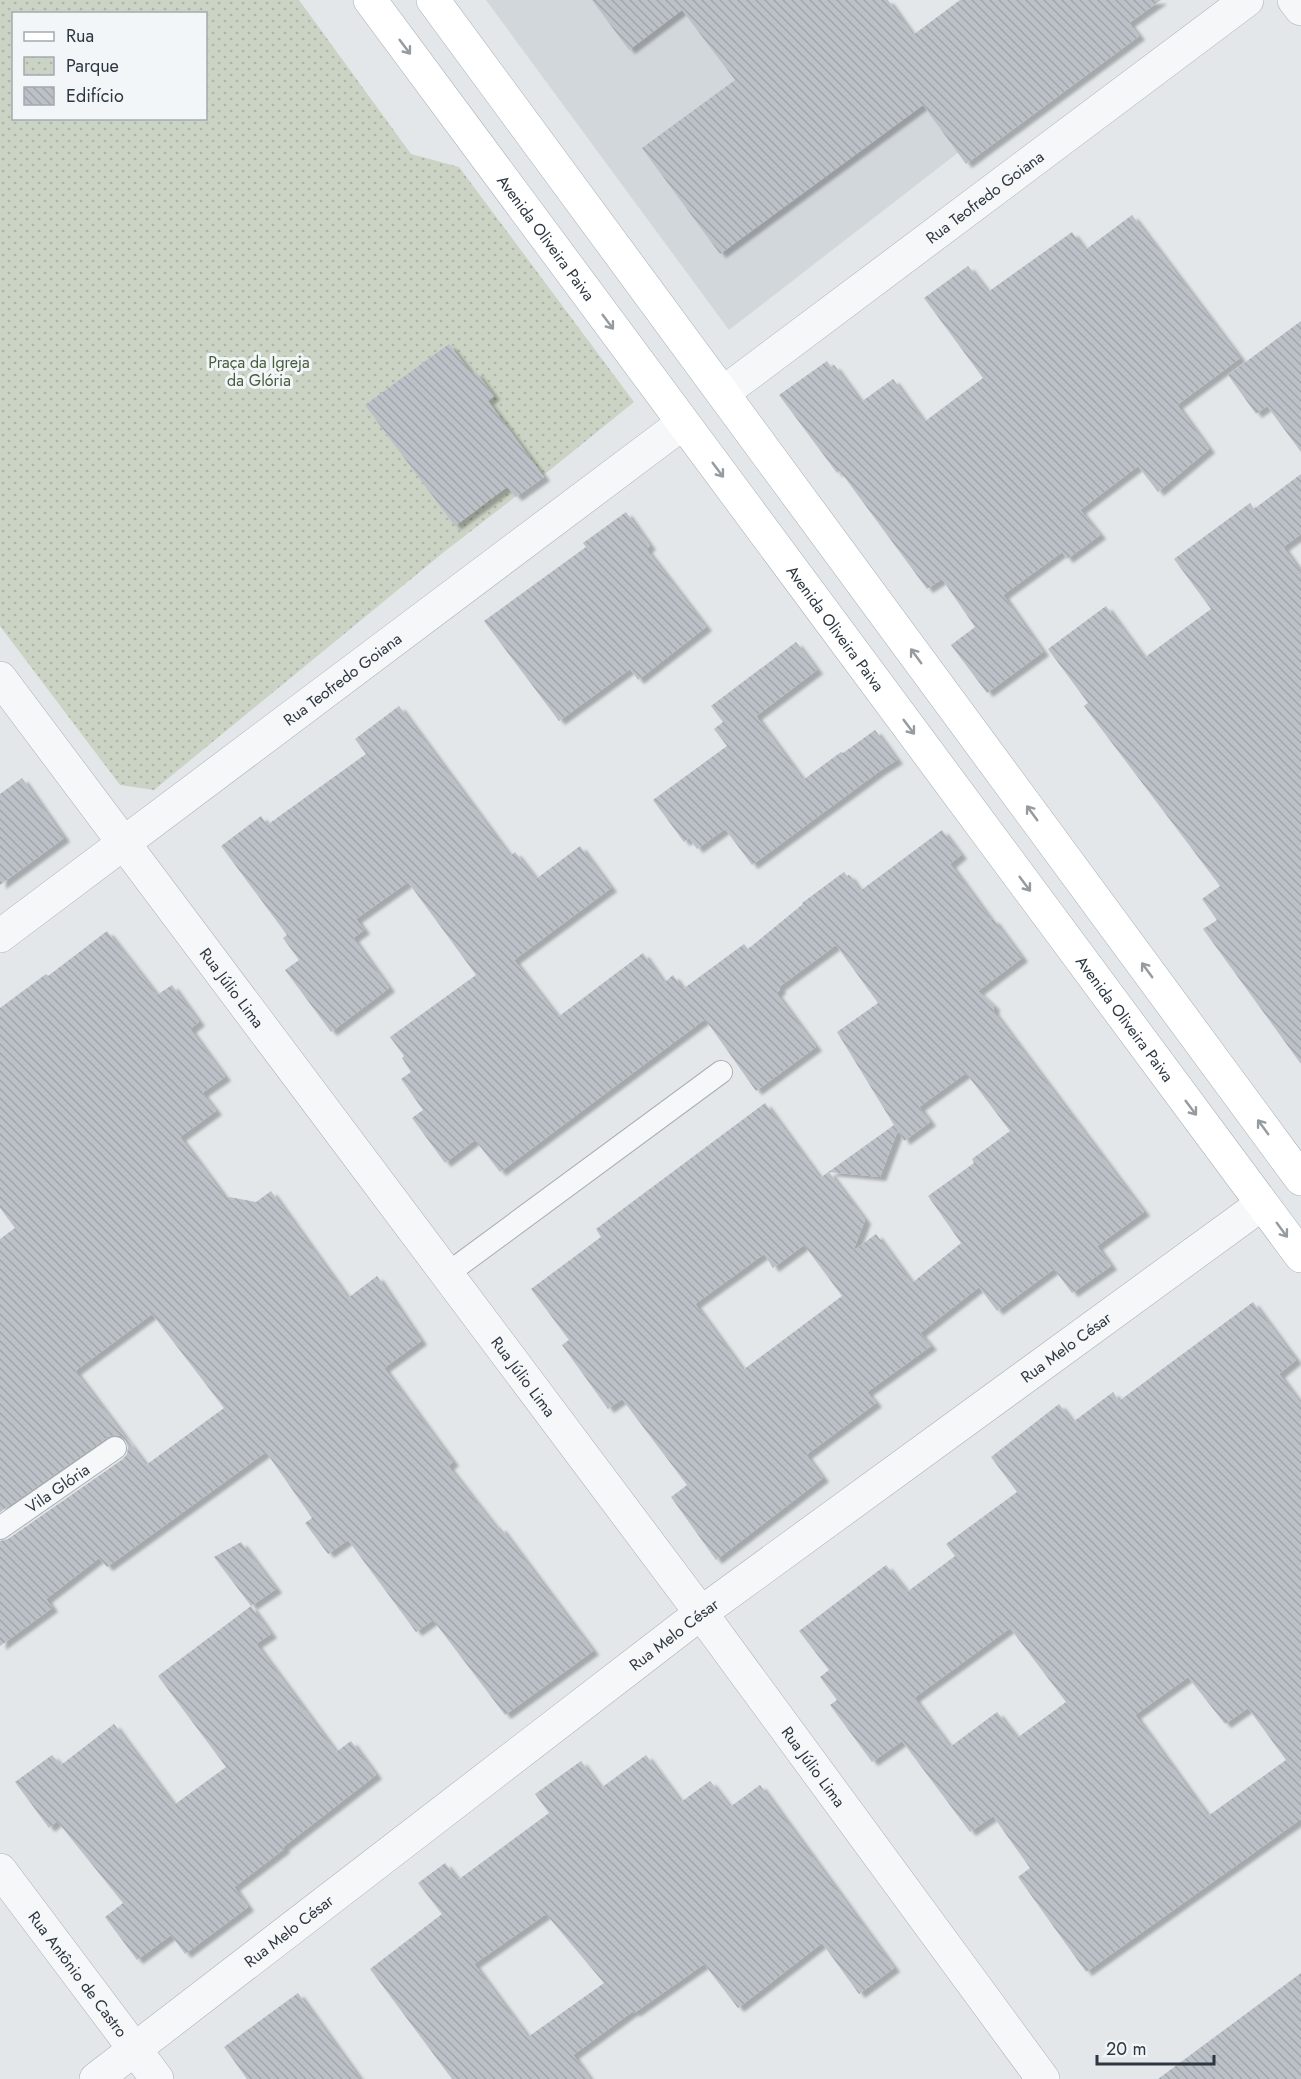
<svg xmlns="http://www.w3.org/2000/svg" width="1301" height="2079" font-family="Jost,sans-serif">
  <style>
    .built { fill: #d2d7dc }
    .park { fill: url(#park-dots); fill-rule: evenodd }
    .building { fill: url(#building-back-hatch); fill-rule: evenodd; filter: url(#shadow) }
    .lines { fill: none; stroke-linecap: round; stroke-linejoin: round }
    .service-casing { stroke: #a8afb4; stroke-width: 24 }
    .minor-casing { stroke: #a8afb4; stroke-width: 34 }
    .primary-casing { stroke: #a3adb5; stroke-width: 34 }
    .service { stroke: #f6f7f9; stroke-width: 22 }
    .minor { stroke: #f6f7f9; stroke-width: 33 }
    .primary { stroke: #fff; stroke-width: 33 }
    .oneway { stroke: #969ba0 }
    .labels { text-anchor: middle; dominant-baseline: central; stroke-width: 6; stroke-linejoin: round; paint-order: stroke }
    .street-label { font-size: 16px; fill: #2c3741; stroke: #f3f6f8 }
    .park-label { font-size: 16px; fill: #465c3b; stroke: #f3f6f8 }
  </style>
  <defs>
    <pattern id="park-dots" width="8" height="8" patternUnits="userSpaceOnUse" patternTransform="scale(1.5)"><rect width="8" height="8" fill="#cbd3c5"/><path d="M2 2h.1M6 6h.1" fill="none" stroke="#aeb6aa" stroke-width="1.8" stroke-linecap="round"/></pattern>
    <pattern id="building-back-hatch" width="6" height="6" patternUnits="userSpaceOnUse" patternTransform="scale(1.5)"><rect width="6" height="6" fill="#bbc1c7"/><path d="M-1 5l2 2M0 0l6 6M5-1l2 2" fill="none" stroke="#a1a6ac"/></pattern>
    <filter id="shadow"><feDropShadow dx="6" dy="4" stdDeviation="1.5" flood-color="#0004"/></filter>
  </defs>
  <rect width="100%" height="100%" fill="#e3e7ea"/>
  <polygon class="built" points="486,0 862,0 968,145 729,330"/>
  <path class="park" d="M 0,0 L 299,0 L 411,154 L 459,167 L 634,402 L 550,470 L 444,552 L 154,790 L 120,785 L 0,626 ZM 14,14 L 206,14 L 206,118 L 14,118 Z"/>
  <g class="building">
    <polygon points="592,0 888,0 913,35 960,0 1161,0 1129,23 1139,36 966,164 923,105 720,254 642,148 735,80 682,10 629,50"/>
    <polygon points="1132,215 1240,358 1177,405 1209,449 1158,492 1138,466 1080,510 1100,535 1067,559 1062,552 1003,595 1043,652 987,693 951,645 975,627 942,579 927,589 840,471 837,473 779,395 827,361 831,367 834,365 861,402 893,379 924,422 983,378 924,298 968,266 988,292 1072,232 1085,250"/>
    <polygon points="1301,321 1301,452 1267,406 1256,414 1228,375"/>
    <polygon points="449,344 472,374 476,372 494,396 488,401 544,477 516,497 507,487 455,526 365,405"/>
    <polygon points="1301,474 1301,534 1283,547 1301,572 1301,1064 1203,929 1217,920 1202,899 1220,886 1084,706 1088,703 1048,649 1106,606 1144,658 1211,609 1174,559 1250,503 1254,509"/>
    <polygon points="626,512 650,546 646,549 706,627 638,680 630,669 559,721 484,621 586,547 583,543"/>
    <polygon points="796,642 817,670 756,716 803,780 841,752 843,753 875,730 897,760 881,770 752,865 725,829 697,849 689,838 684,842 653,800 727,746 714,729 723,722 711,706"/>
    <path d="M 399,706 L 510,856 L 515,852 L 536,879 L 580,846 L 611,888 L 514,960 L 558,1017 L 643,953 L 664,983 L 673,975 L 683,989 L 744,944 L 748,949 L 803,904 L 802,903 L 844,872 L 847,876 L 849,875 L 860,891 L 942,830 L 961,855 L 950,864 L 991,920 L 993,919 L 1022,958 L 978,991 L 994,1006 L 993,1011 L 1144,1212 L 1097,1246 L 1111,1266 L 1072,1293 L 1054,1269 L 997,1311 L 979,1287 L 920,1333 L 931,1346 L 867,1392 L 876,1403 L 806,1455 L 823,1478 L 716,1560 L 671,1497 L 687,1485 L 622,1399 L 608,1409 L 562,1345 L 569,1340 L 531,1289 L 601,1237 L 596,1229 L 765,1103 L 820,1178 L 894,1125 L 837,1032 L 878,1003 L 836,945 L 779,987 L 780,990 L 776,993 L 816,1047 L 756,1091 L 705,1019 L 500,1172 L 475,1140 L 445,1163 L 412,1118 L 423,1110 L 401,1079 L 411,1072 L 402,1058 L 404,1056 L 390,1037 L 476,975 L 408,882 L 356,919 L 364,930 L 353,938 L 389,988 L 331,1032 L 285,970 L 299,960 L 283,938 L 287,935 L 221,846 L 261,816 L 267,825 L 366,754 L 355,739 ZM 966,1073 L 1010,1131 L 972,1159 L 974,1163 L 928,1196 L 961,1243 L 912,1283 L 876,1234 L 853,1251 L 865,1220 L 829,1172 L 880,1177 L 898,1130 L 904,1141 L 930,1122 L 919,1107 ZM 804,1245 L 842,1296 L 743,1370 L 695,1304 L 764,1254 L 773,1268 Z"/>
    <polygon points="22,778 64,838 0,885 0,794"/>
    <path d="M 107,931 L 157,995 L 172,985 L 199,1022 L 190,1029 L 225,1077 L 202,1093 L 216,1111 L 180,1137 L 224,1196 L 256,1202 L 271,1191 L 348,1298 L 377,1276 L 421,1341 L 384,1368 L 453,1462 L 448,1466 L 497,1529 L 500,1527 L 593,1651 L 505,1715 L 433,1620 L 416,1632 L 348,1540 L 328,1554 L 305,1523 L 312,1518 L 266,1452 L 107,1567 L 99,1558 L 46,1599 L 52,1608 L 0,1646 L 0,1541 L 8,1539 L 123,1459 L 127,1454 L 128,1447 L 126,1441 L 121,1436 L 114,1435 L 108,1437 L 0,1512 L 0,1239 L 15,1228 L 0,1208 L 0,1008 L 46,974 L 48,976 ZM 152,1314 L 224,1408 L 146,1465 L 75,1371 Z"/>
    <path d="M 1253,1302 L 1296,1360 L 1279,1374 L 1301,1404 L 1301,1819 L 1086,1972 L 1018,1877 L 1030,1868 L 993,1816 L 970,1832 L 902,1741 L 872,1762 L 830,1705 L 837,1700 L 820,1677 L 829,1670 L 799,1631 L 886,1565 L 907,1592 L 955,1556 L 946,1544 L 1017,1492 L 991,1457 L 1059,1404 L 1073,1422 L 1113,1392 L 1119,1401 ZM 1010,1628 L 1066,1702 L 1017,1738 L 997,1712 L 950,1747 L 914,1698 ZM 1188,1677 L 1225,1724 L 1248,1708 L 1286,1760 L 1208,1816 L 1135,1715 Z"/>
    <polygon points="241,1542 276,1589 251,1606 271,1634 256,1644 336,1752 351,1741 376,1775 283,1847 284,1849 234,1887 248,1907 185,1954 171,1935 137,1960 105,1917 123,1903 57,1821 49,1828 15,1782 52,1755 61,1765 114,1724 174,1805 226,1767 158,1676 251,1606 214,1557"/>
    <path d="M 646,1755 L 681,1802 L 710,1781 L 730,1807 L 760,1785 L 894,1968 L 859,1994 L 822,1943 L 738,2008 L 704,1964 L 634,2013 L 633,2011 L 573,2055 L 590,2079 L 452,2079 L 370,1969 L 442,1914 L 418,1883 L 445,1863 L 458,1880 L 549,1813 L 535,1794 L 581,1761 L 601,1788 ZM 546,1914 L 604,1983 L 528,2037 L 474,1964 Z"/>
    <polygon points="1301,1973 1301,2079 1158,2079"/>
    <polygon points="298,1993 360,2079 247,2079 224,2047"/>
  </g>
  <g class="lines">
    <defs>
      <g id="service">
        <polyline points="447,1274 721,1072"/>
        <path id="s1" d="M 0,1528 L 115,1448"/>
      </g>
      <g id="minor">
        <polyline points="1294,0 1301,9"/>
        <path id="s2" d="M 723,393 L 1247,0"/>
        <path id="s3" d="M 0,678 L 701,1613 L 1043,2079"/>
        <path id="s4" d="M 0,936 L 683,423"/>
        <path id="s5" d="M 0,1870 L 157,2079"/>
        <path id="s6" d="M 96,2079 L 701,1613 L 1262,1204"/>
      </g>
      <g id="primary">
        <path id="s7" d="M 370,0 L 1301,1256"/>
        <polyline points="433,0 1301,1179"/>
      </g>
    </defs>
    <use href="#service" class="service-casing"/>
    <use href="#minor" class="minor-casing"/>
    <use href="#primary" class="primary-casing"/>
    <use href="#service" class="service"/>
    <use href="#minor" class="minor"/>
    <use href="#primary" class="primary"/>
  </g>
  <defs><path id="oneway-shaft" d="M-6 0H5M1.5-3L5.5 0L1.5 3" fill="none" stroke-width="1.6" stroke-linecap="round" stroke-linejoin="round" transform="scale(1.5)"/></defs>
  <g class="oneway">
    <use href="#oneway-shaft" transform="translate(405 47) rotate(53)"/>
    <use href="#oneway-shaft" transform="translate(608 322) rotate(53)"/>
    <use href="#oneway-shaft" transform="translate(718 470) rotate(53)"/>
    <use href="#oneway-shaft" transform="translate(916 656) rotate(-126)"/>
    <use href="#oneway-shaft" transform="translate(909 727) rotate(53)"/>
    <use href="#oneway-shaft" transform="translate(1032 813) rotate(-126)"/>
    <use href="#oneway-shaft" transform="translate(1025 884) rotate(53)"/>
    <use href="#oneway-shaft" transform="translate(1147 970) rotate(-126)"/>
    <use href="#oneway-shaft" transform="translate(1191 1108) rotate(53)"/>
    <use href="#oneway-shaft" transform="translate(1263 1127) rotate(-126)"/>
    <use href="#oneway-shaft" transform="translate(1282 1230) rotate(54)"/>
  </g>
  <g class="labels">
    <g class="street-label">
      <text stroke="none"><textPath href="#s2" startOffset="327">Rua Teofredo Goiana</textPath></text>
      <text stroke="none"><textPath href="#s7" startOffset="296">Avenida Oliveira Paiva</textPath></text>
      <text stroke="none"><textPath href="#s7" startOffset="782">Avenida Oliveira Paiva</textPath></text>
      <text stroke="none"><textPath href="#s4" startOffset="428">Rua Teofredo Goiana</textPath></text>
      <text stroke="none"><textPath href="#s3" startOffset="387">Rua Júlio Lima</textPath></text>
      <text stroke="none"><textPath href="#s7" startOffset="1268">Avenida Oliveira Paiva</textPath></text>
      <text stroke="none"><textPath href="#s6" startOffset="1215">Rua Melo César</textPath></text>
      <text stroke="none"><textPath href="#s3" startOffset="873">Rua Júlio Lima</textPath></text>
      <text stroke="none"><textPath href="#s1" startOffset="70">Vila Glória</textPath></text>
      <text stroke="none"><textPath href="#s6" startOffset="729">Rua Melo César</textPath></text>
      <text stroke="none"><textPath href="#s3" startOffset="1359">Rua Júlio Lima</textPath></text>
      <text stroke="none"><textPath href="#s6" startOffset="243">Rua Melo César</textPath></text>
      <text stroke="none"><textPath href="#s5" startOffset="130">Rua Antônio de Castro</textPath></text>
    </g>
    <g class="park-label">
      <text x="259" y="362">Praça da Igreja<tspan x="259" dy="18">da Glória</tspan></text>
    </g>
  </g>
  <rect x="12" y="12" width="195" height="108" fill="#f3f6f8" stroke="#a3aaaf" stroke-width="1.5"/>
  <rect x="24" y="32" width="30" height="9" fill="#ffffff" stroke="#a3aaaf" stroke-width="1.5"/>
  <text x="66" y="42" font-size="18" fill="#2c3741">Rua</text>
  <rect x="24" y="57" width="30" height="18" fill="url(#park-dots)" stroke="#a3aaaf" stroke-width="1.5"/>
  <text x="66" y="72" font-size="18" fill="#2c3741">Parque</text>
  <rect x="24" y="87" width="30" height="18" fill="url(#building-back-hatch)" stroke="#a3aaaf" stroke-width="1.5"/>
  <text x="66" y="102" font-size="18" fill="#2c3741">Edifício</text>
  <path d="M1097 2055v9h117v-9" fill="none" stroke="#2c3741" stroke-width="3"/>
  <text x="1106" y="2055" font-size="18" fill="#2c3741" stroke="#f3f6f8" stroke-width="4.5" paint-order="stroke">20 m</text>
</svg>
